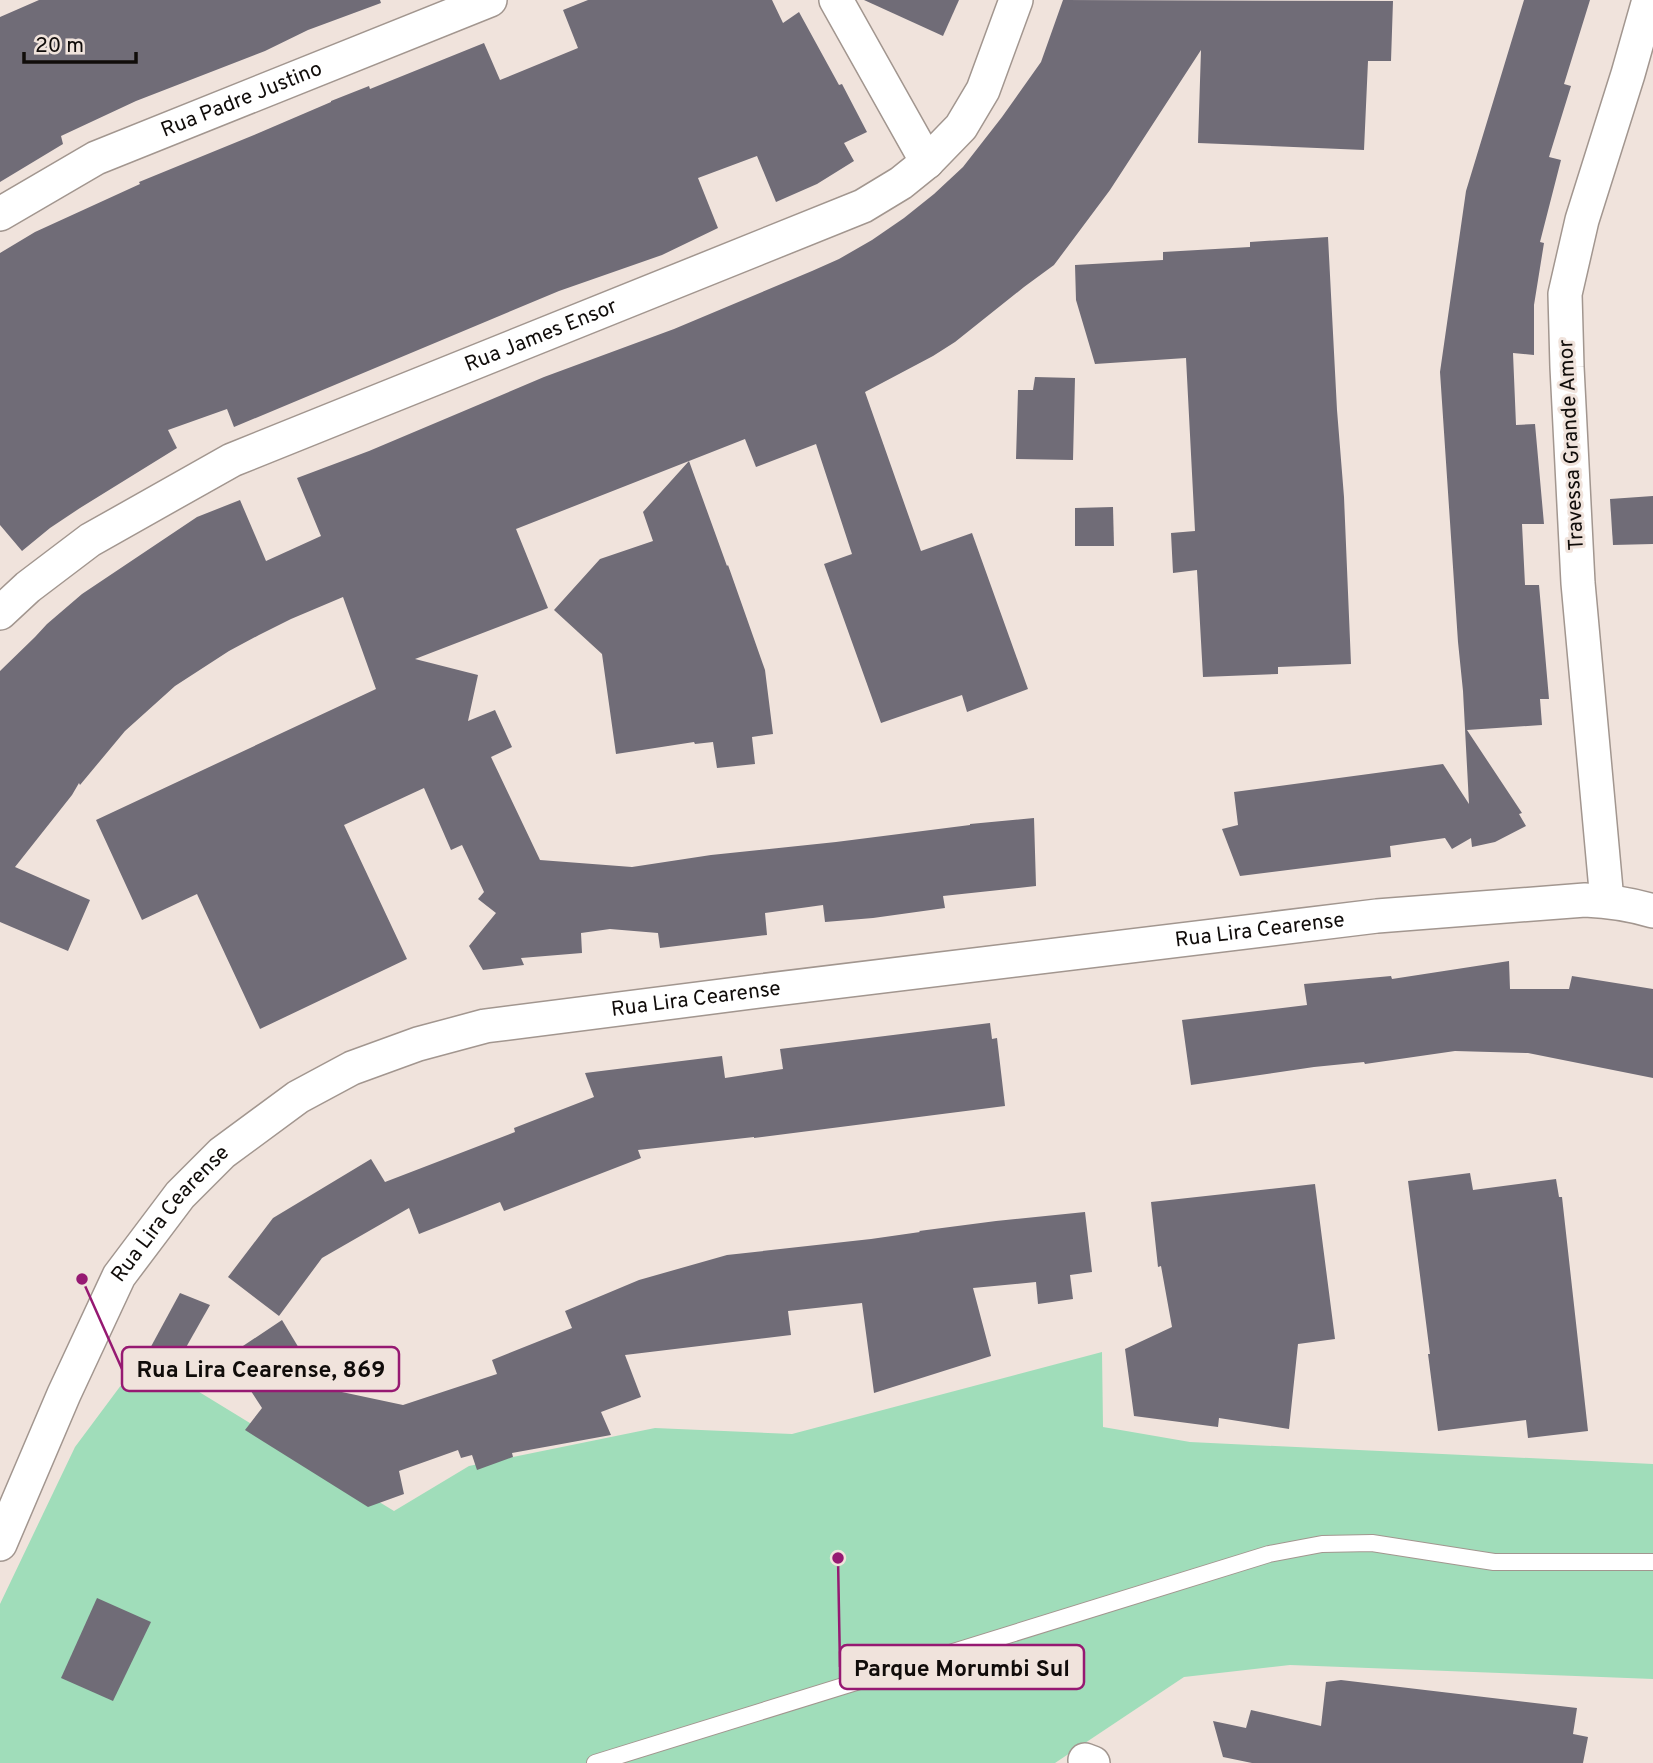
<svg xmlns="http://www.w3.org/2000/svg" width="1653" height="1763" font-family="Overpass,sans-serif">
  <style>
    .green { fill: #a0ddba }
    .building { fill: #706c77 }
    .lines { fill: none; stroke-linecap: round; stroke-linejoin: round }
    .service-casing { stroke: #a2968f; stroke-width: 18 }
    .minor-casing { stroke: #a2968f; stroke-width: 36 }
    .service { stroke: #fff; stroke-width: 16 }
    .minor { stroke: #fff; stroke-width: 33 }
    .labels { text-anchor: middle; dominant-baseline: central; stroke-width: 6; stroke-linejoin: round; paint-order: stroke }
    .street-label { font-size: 21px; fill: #100c0a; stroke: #f0e3dc }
    .leader { fill: none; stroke: #961972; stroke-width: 2.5 }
    .callout-dot { fill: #961972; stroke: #f0e3dc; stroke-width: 2.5 }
    .callout { fill: #f0e3dc; stroke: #961972; stroke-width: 2.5 }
    .callout-label { font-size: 23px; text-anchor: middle; font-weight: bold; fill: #100c0a }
  </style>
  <rect width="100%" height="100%" fill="#f0e3dc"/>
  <polygon class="green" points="1102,1352 1103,1427 1190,1442 1653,1464 1653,1679 1290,1665 1184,1677 1055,1763 0,1763 0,1604 75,1447 142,1357 394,1511 469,1466 655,1428 792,1434"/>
  <g class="building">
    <polygon points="39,0 380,0 381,3 308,30 265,51 136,101 61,136 63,144 0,182 0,17"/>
    <polygon points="588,0 772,0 783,23 799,12 839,85 842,84 867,132 844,143 854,161 817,184 776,202 757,156 698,178 718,228 662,255 559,291 234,427 227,409 168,430 177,448 80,508 50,528 22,551 0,525 0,253 35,232 140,184 139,182 254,135 331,102 331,101 369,86 370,89 484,43 500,80 578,48 563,10"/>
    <polygon points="864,0 959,0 943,36"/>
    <polygon points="1063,0 1393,1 1391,61 1368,61 1364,150 1198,143 1201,50 1110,190 1054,265 1024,287 955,342 933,356 865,392 921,551 972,533 1028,689 967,712 962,695 881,723 824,564 852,554 816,444 756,467 745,439 516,529 548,608 415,659 478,675 468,721 495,710 512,747 491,757 540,860 632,867 711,855 836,842 970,825 970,824 1034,818 1036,886 943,896 945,908 873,918 825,922 823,905 765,913 767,935 660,948 658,933 610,929 581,933 582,953 521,958 524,965 483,970 469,946 496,913 478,899 484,892 462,845 451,850 424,788 344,825 407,959 260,1029 197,894 142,920 96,820 376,689 343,597 291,619 259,635 229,651 175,686 125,731 80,785 79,783 72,795 15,867 90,900 68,951 0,922 0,671 35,637 47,624 82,594 197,517 240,500 266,561 321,536 297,478 369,451 544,377 674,329 812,271 839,259 872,240 904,218 934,194 963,167 1002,117 1041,62"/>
    <polygon points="1524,0 1590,0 1564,84 1571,86 1549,157 1561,160 1540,242 1544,243 1534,305 1534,355 1513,353 1516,425 1535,424 1544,524 1522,524 1525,585 1539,585 1549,699 1540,699 1542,725 1467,730 1522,813 1519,814 1526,826 1495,842 1472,847 1471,838 1452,849 1445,838 1390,846 1391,857 1240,876 1222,829 1238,825 1234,792 1443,764 1469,804 1463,691 1458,642 1440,372 1466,191"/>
    <polygon points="1328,237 1337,410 1344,497 1351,664 1278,667 1278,674 1203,677 1197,570 1173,573 1171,533 1195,531 1186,358 1095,364 1076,300 1075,265 1163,260 1163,252 1250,247 1250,242"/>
    <polygon points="1035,377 1075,378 1073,460 1016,459 1018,390 1033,390"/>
    <polygon points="689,461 727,566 728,565 765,670 773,734 752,737 755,764 717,768 713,742 695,744 694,742 616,754 602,654 554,610 600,559 653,541 643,512"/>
    <polygon points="1653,496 1653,544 1613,545 1610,499"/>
    <polygon points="1113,507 1114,546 1075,546 1075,508"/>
    <polygon points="1509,961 1510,989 1569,989 1572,976 1653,989 1653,1078 1528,1053 1455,1051 1365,1064 1364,1062 1314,1067 1191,1085 1182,1020 1307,1005 1304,984 1391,976 1392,979"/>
    <polygon points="990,1023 992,1039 997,1038 1005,1106 754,1138 754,1137 638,1150 641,1158 504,1211 500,1202 419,1234 409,1208 322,1258 279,1316 228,1277 273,1218 371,1159 385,1182 515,1132 514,1128 594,1097 585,1073 722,1056 725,1078 783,1069 780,1049"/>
    <polygon points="1470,1173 1473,1190 1556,1179 1559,1197 1562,1197 1588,1431 1528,1438 1526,1420 1438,1431 1428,1354 1430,1354 1408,1181"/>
    <polygon points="1315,1184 1335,1339 1298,1344 1289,1429 1219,1418 1218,1427 1134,1416 1125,1349 1172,1327 1161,1266 1158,1267 1151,1202"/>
    <polygon points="1085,1212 1092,1272 1070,1275 1073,1299 1038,1304 1036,1282 973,1288 991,1356 874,1393 862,1303 788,1311 791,1335 625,1355 641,1397 601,1412 611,1435 512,1453 513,1457 477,1470 472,1455 461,1458 458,1450 399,1471 404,1494 368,1507 245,1430 262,1408 228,1356 282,1320 323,1388 403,1405 497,1374 492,1360 572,1328 565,1311 639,1280 727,1255 871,1239 920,1232 919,1231 996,1221"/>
    <polygon points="180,1293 210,1305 167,1381 141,1365"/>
    <polygon points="97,1598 151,1622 113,1701 61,1678"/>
    <polygon points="1341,1680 1577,1708 1573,1734 1588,1737 1583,1763 1252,1763 1223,1757 1213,1721 1246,1728 1251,1710 1321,1726 1326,1682"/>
  </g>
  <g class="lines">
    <defs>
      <polyline id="service" points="595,1763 1269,1554 1322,1544 1372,1543 1494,1562 1653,1562"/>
      <g id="minor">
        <polyline points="836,0 927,162"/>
        <path id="s1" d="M 0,214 L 96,158 L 490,0"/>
        <path id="s2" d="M 0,613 L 28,587 L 90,540 L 232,460 L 863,206 L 901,183 L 927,162 L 961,127 L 983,90 L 1016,0"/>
        <polyline points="1607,901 1578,583 1567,367 1565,294 1582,220 1628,74 1649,0"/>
        <path id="s3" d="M 0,1544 L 64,1394 L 119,1276 L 180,1195 L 222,1153 L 298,1097 L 352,1068 L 418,1044 L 485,1026 L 760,991 L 1377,916 L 1585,900 C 1609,901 1630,904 1653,911"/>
        <polyline points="1085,1760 1093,1763"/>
      </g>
    </defs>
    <use href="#service" class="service-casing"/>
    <use href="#minor" class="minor-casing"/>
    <use href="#service" class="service"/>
    <use href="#minor" class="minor"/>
  </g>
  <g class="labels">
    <g class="street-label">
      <text stroke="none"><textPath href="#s1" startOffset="268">Rua Padre Justino</textPath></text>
      <text stroke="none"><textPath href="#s2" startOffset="612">Rua James Ensor</textPath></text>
      <text transform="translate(1572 445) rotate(-93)">Travessa Grande Amor</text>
      <text stroke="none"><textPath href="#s3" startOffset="1530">Rua Lira Cearense</textPath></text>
      <text stroke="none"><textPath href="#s3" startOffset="962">Rua Lira Cearense</textPath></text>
      <text stroke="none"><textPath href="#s3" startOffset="374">Rua Lira Cearense</textPath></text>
    </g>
  </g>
  <path class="leader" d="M82 1279L122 1369M838 1558L840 1667"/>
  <g class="callout-dot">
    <circle cx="82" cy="1279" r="7"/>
    <circle cx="838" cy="1558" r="7"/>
  </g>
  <g class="callout">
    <rect x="122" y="1347" width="277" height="44" rx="7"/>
    <rect x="840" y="1645" width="244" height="44" rx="7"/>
  </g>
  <g class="callout-label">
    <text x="261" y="1377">Rua Lira Cearense, 869</text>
    <text x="962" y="1676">Parque Morumbi Sul</text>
  </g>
  <path d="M24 52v10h112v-10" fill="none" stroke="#100c0a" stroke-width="3.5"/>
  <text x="35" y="52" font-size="21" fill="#100c0a" stroke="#f0e3dc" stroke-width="5" paint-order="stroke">20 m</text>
</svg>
